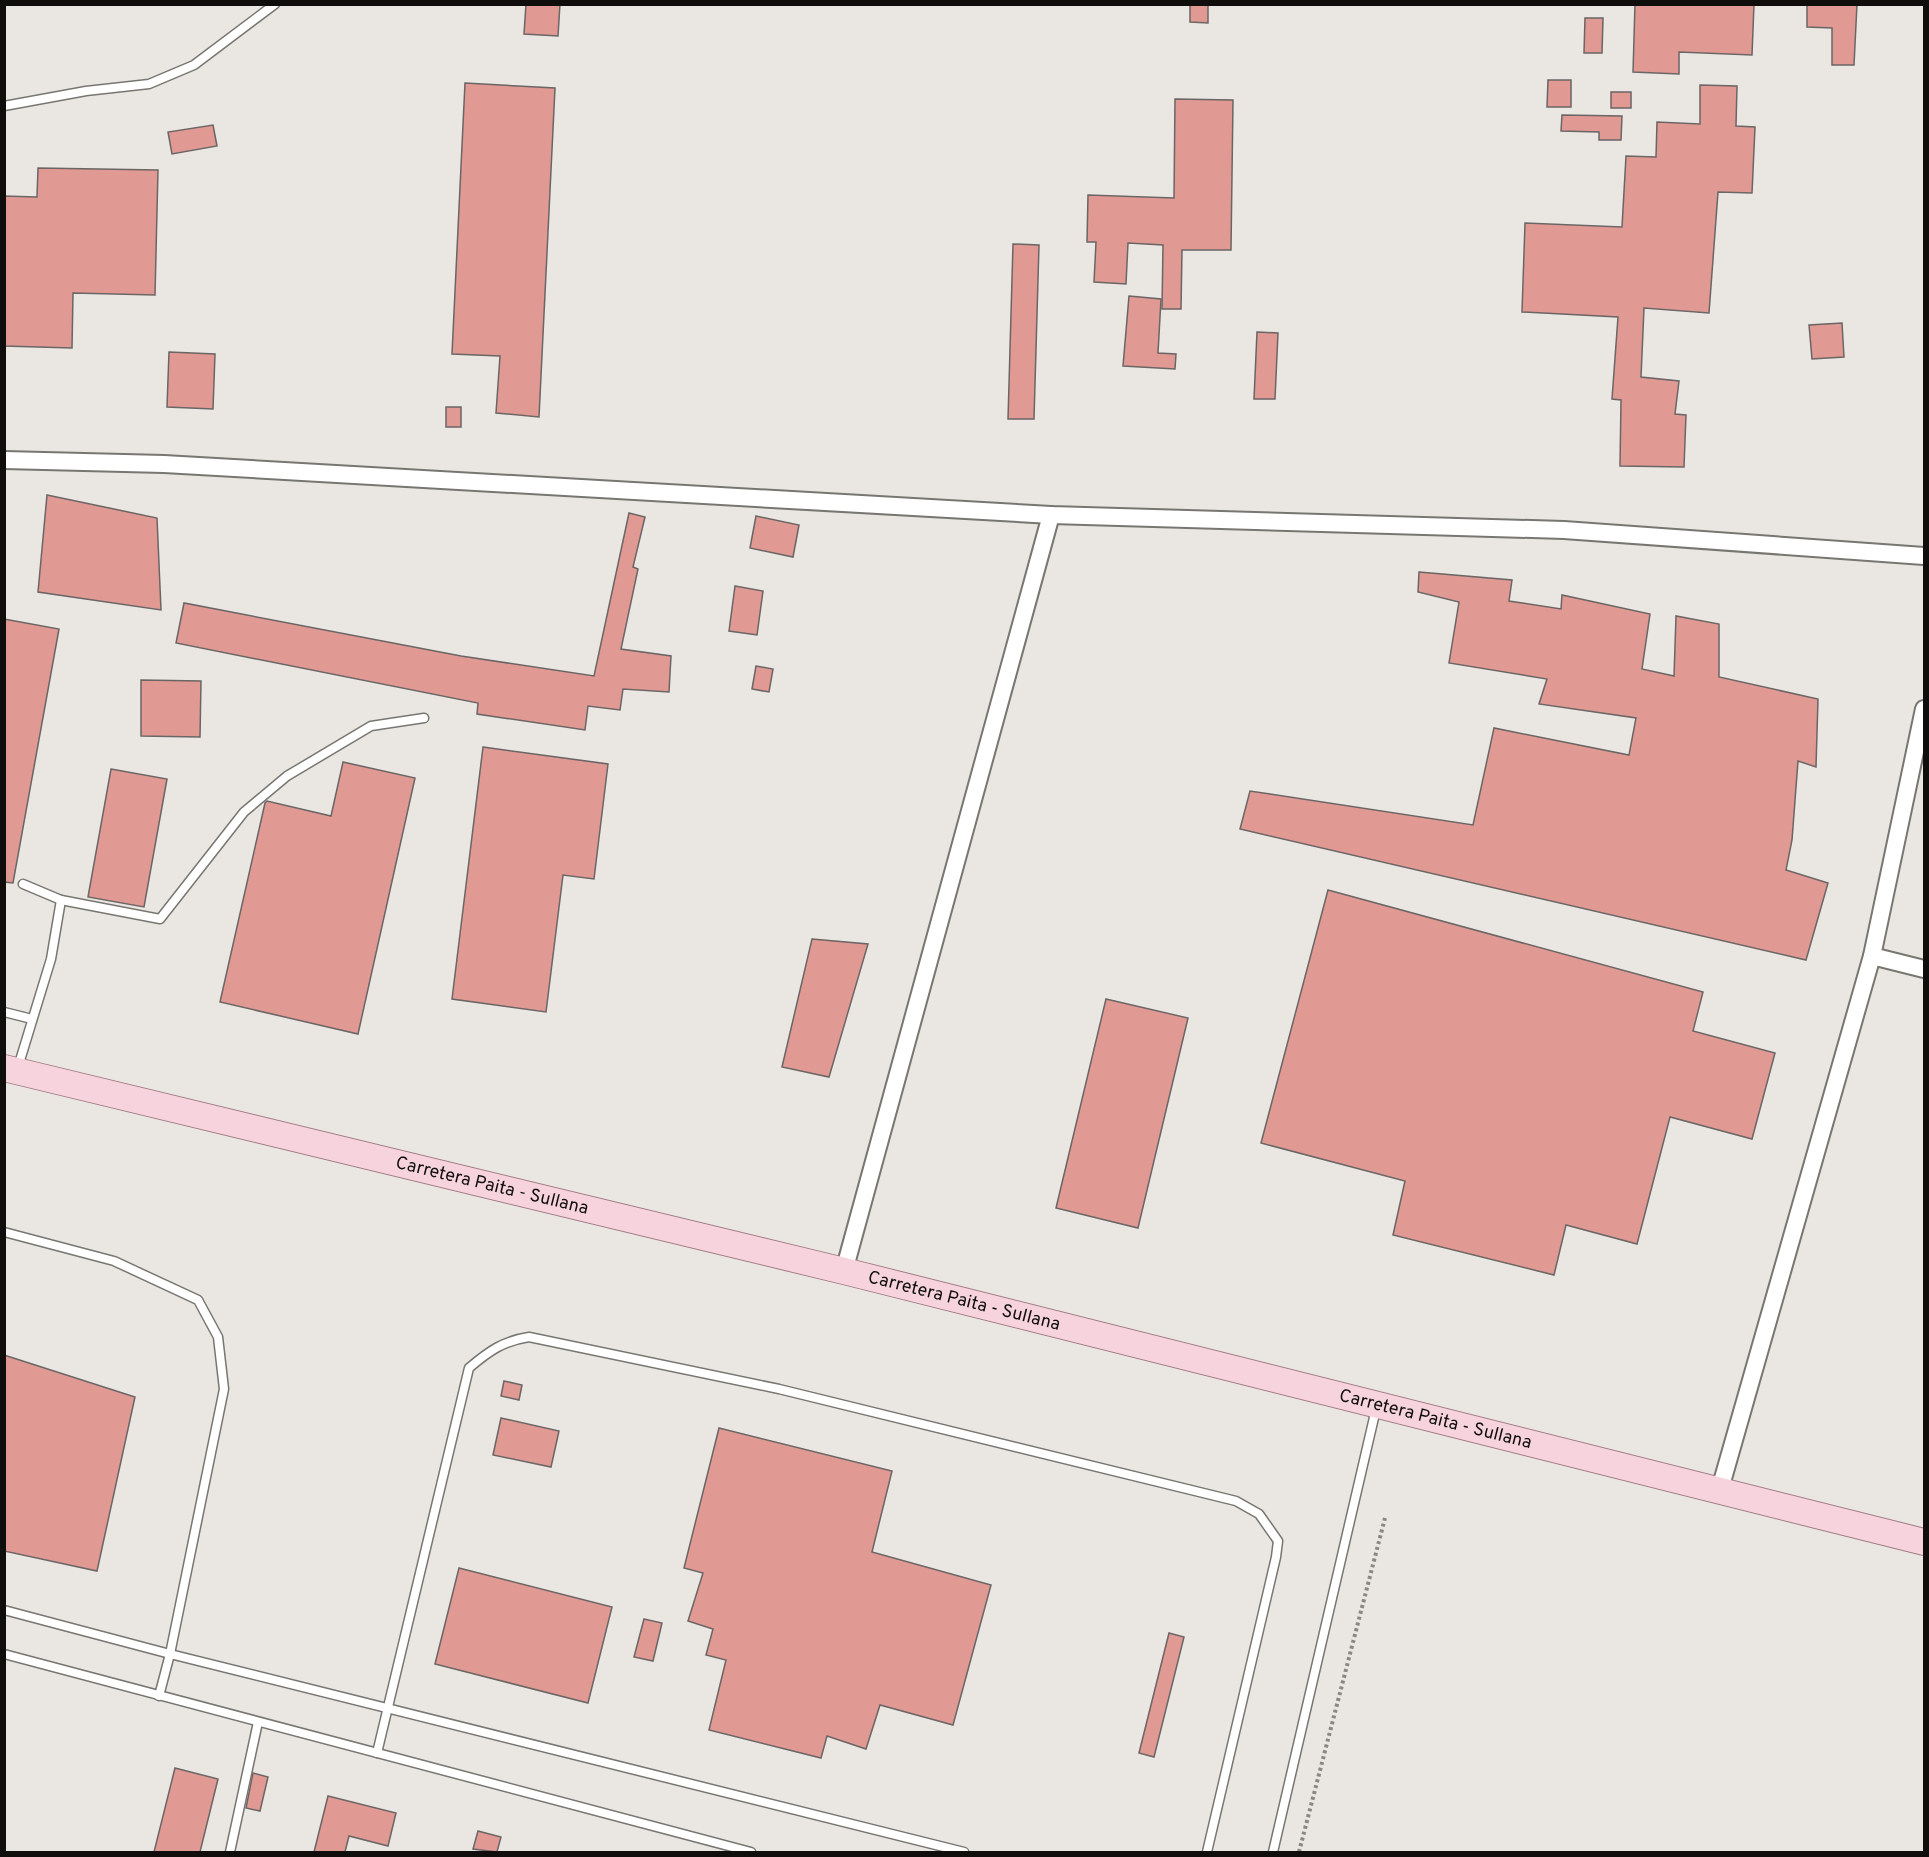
<svg xmlns="http://www.w3.org/2000/svg" width="1929" height="1857" font-family="Overpass,sans-serif">
  <style>
    .building { fill: #e09a93; stroke: #6b6565; stroke-width: 1.5 }
    .lines { fill: none; stroke-linecap: round; stroke-linejoin: round }
    .service-casing { stroke: #787671; stroke-width: 11 }
    .minor-casing { stroke: #787671; stroke-width: 20 }
    .primary-casing { stroke: #a27c86; stroke-width: 28 }
    .path { stroke: #8a8784; stroke-width: 4; stroke-dasharray: 3 3; stroke-linecap: butt }
    .service { stroke: #fff; stroke-width: 8 }
    .minor { stroke: #fff; stroke-width: 16 }
    .primary { stroke: #f7d4dd; stroke-width: 26 }
    .labels { text-anchor: middle; dominant-baseline: central; stroke-width: 5; stroke-linejoin: round; paint-order: stroke }
    .street-label { font-size: 18px; fill: #0f0e0d; stroke: #fff }
  </style>
  <rect width="100%" height="100%" fill="#eae7e2"/>
  <g class="building">
    <polygon points="526,4 560,4 558,36 524,34"/>
    <polygon points="1190,4 1208,4 1208,23 1190,22"/>
    <polygon points="1635,4 1754,4 1752,55 1679,52 1679,74 1633,72"/>
    <polygon points="1807,4 1857,4 1854,65 1832,65 1832,28 1807,27"/>
    <polygon points="1585,18 1603,18 1602,53 1584,53"/>
    <polygon points="1548,80 1571,80 1571,107 1547,107"/>
    <polygon points="465,83 555,88 539,417 496,413 500,356 452,354"/>
    <polygon points="1700,85 1737,86 1736,126 1755,127 1752,193 1718,192 1709,313 1644,308 1641,377 1679,381 1675,414 1686,415 1684,467 1620,466 1621,400 1612,399 1618,317 1522,312 1525,223 1622,227 1626,156 1656,157 1657,122 1700,124"/>
    <rect x="1611" y="92" width="20" height="16"/>
    <polygon points="1175,99 1233,100 1231,250 1182,250 1181,309 1162,309 1163,245 1128,243 1126,284 1094,282 1096,242 1087,242 1088,195 1174,198"/>
    <polygon points="1562,115 1622,116 1621,140 1599,140 1599,132 1561,131"/>
    <polygon points="213,125 217,146 172,154 168,132"/>
    <polygon points="38,168 158,170 155,295 73,293 72,348 4,346 4,196 37,197"/>
    <polygon points="1013,244 1039,245 1034,419 1008,419"/>
    <polygon points="1129,296 1161,299 1158,353 1176,354 1175,369 1123,366"/>
    <polygon points="1842,323 1844,357 1812,359 1809,325"/>
    <polygon points="1257,332 1278,333 1275,399 1254,399"/>
    <polygon points="169,352 215,354 213,409 167,407"/>
    <rect x="446" y="407" width="15" height="20"/>
    <polygon points="47,495 157,518 161,610 38,592"/>
    <polygon points="629,513 645,517 633,567 638,569 621,649 671,656 669,692 623,689 620,710 588,706 585,730 477,714 478,703 176,643 184,603 461,656 594,676"/>
    <polygon points="756,516 799,525 793,557 750,548"/>
    <polygon points="1419,572 1512,580 1509,601 1561,609 1562,595 1650,614 1642,669 1674,676 1676,616 1719,624 1719,677 1818,699 1816,767 1798,761 1792,840 1786,870 1828,883 1806,960 1240,829 1250,791 1473,825 1494,728 1629,755 1636,718 1539,704 1547,679 1449,663 1459,602 1418,592"/>
    <polygon points="735,586 763,591 757,635 729,631"/>
    <polygon points="4,619 59,629 13,883 4,882"/>
    <polygon points="756,666 773,669 769,692 752,689"/>
    <polygon points="141,680 201,681 200,737 141,736"/>
    <polygon points="483,747 608,764 594,879 563,875 546,1012 452,999"/>
    <polygon points="343,762 415,778 358,1034 220,1002 265,803 267,801 331,816"/>
    <polygon points="111,769 167,779 144,907 88,897"/>
    <polygon points="1328,890 1703,992 1693,1031 1775,1053 1752,1139 1670,1117 1637,1244 1566,1225 1554,1275 1393,1235 1405,1181 1261,1143"/>
    <polygon points="812,939 868,944 829,1077 782,1067"/>
    <polygon points="1106,999 1188,1018 1138,1228 1056,1208"/>
    <polygon points="4,1355 135,1397 97,1571 4,1551"/>
    <polygon points="504,1381 522,1385 519,1400 501,1396"/>
    <polygon points="501,1418 559,1431 551,1467 493,1455"/>
    <polygon points="719,1428 892,1471 872,1552 991,1585 953,1725 880,1705 866,1749 827,1736 821,1758 709,1730 726,1660 706,1655 713,1629 688,1621 703,1573 684,1568"/>
    <polygon points="459,1568 612,1607 588,1703 435,1664"/>
    <polygon points="644,1619 662,1623 653,1661 634,1657"/>
    <polygon points="1169,1633 1184,1637 1154,1757 1139,1753"/>
    <polygon points="175,1768 218,1779 200,1852 154,1852"/>
    <polygon points="253,1773 268,1777 260,1811 246,1808"/>
    <polygon points="328,1796 396,1813 388,1846 349,1836 345,1852 314,1852"/>
    <polygon points="478,1831 501,1837 497,1852 473,1849"/>
  </g>
  <g class="lines">
    <defs>
      <g id="service">
        <polyline points="4,106 86,91 149,84 194,65 275,4"/>
        <polyline points="23,884 61,900 160,919 244,812 287,776 371,726 424,718"/>
        <polyline points="4,1012 32,1019"/>
        <polyline points="18,1067 51,959 61,900"/>
        <polyline points="4,1232 114,1261 198,1300 218,1337 224,1389 170,1654 159,1696"/>
        <polyline points="4,1610 170,1654 964,1852"/>
        <polyline points="4,1654 751,1852"/>
        <path d="M 377,1753 L 469,1368 C 489,1351 503,1341 529,1337 L 779,1389 L 1236,1501 L 1259,1514 L 1278,1541 L 1276,1557 L 1207,1852"/>
        <polyline points="230,1852 258,1722"/>
        <polyline points="1273,1852 1376,1409"/>
      </g>
      <g id="minor">
        <polyline points="4,460 164,464 1051,515 1564,530 1924,556"/>
        <polyline points="1872,956 1924,969"/>
        <polyline points="844,1271 1051,515"/>
        <polyline points="1720,1489 1872,956 1924,709"/>
      </g>
      <g id="primary">
        <path id="s1" d="M 4,1068 L 844,1271 L 1924,1542"/>
      </g>
    </defs>
    <use href="#service" class="service-casing"/>
    <use href="#minor" class="minor-casing"/>
    <use href="#primary" class="primary-casing"/>
    <polyline class="path" points="1299,1852 1385,1518"/>
    <use href="#service" class="service"/>
    <use href="#minor" class="minor"/>
    <use href="#primary" class="primary"/>
  </g>
  <g class="labels">
    <g class="street-label">
      <text stroke="none"><textPath href="#s1" startOffset="502">Carretera Paita - Sullana</textPath></text>
      <text stroke="none"><textPath href="#s1" startOffset="988">Carretera Paita - Sullana</textPath></text>
      <text stroke="none"><textPath href="#s1" startOffset="1474">Carretera Paita - Sullana</textPath></text>
    </g>
  </g>
  <rect width="1929" height="1857" fill="none" stroke="#0f0e0d" stroke-width="12"/>
</svg>
